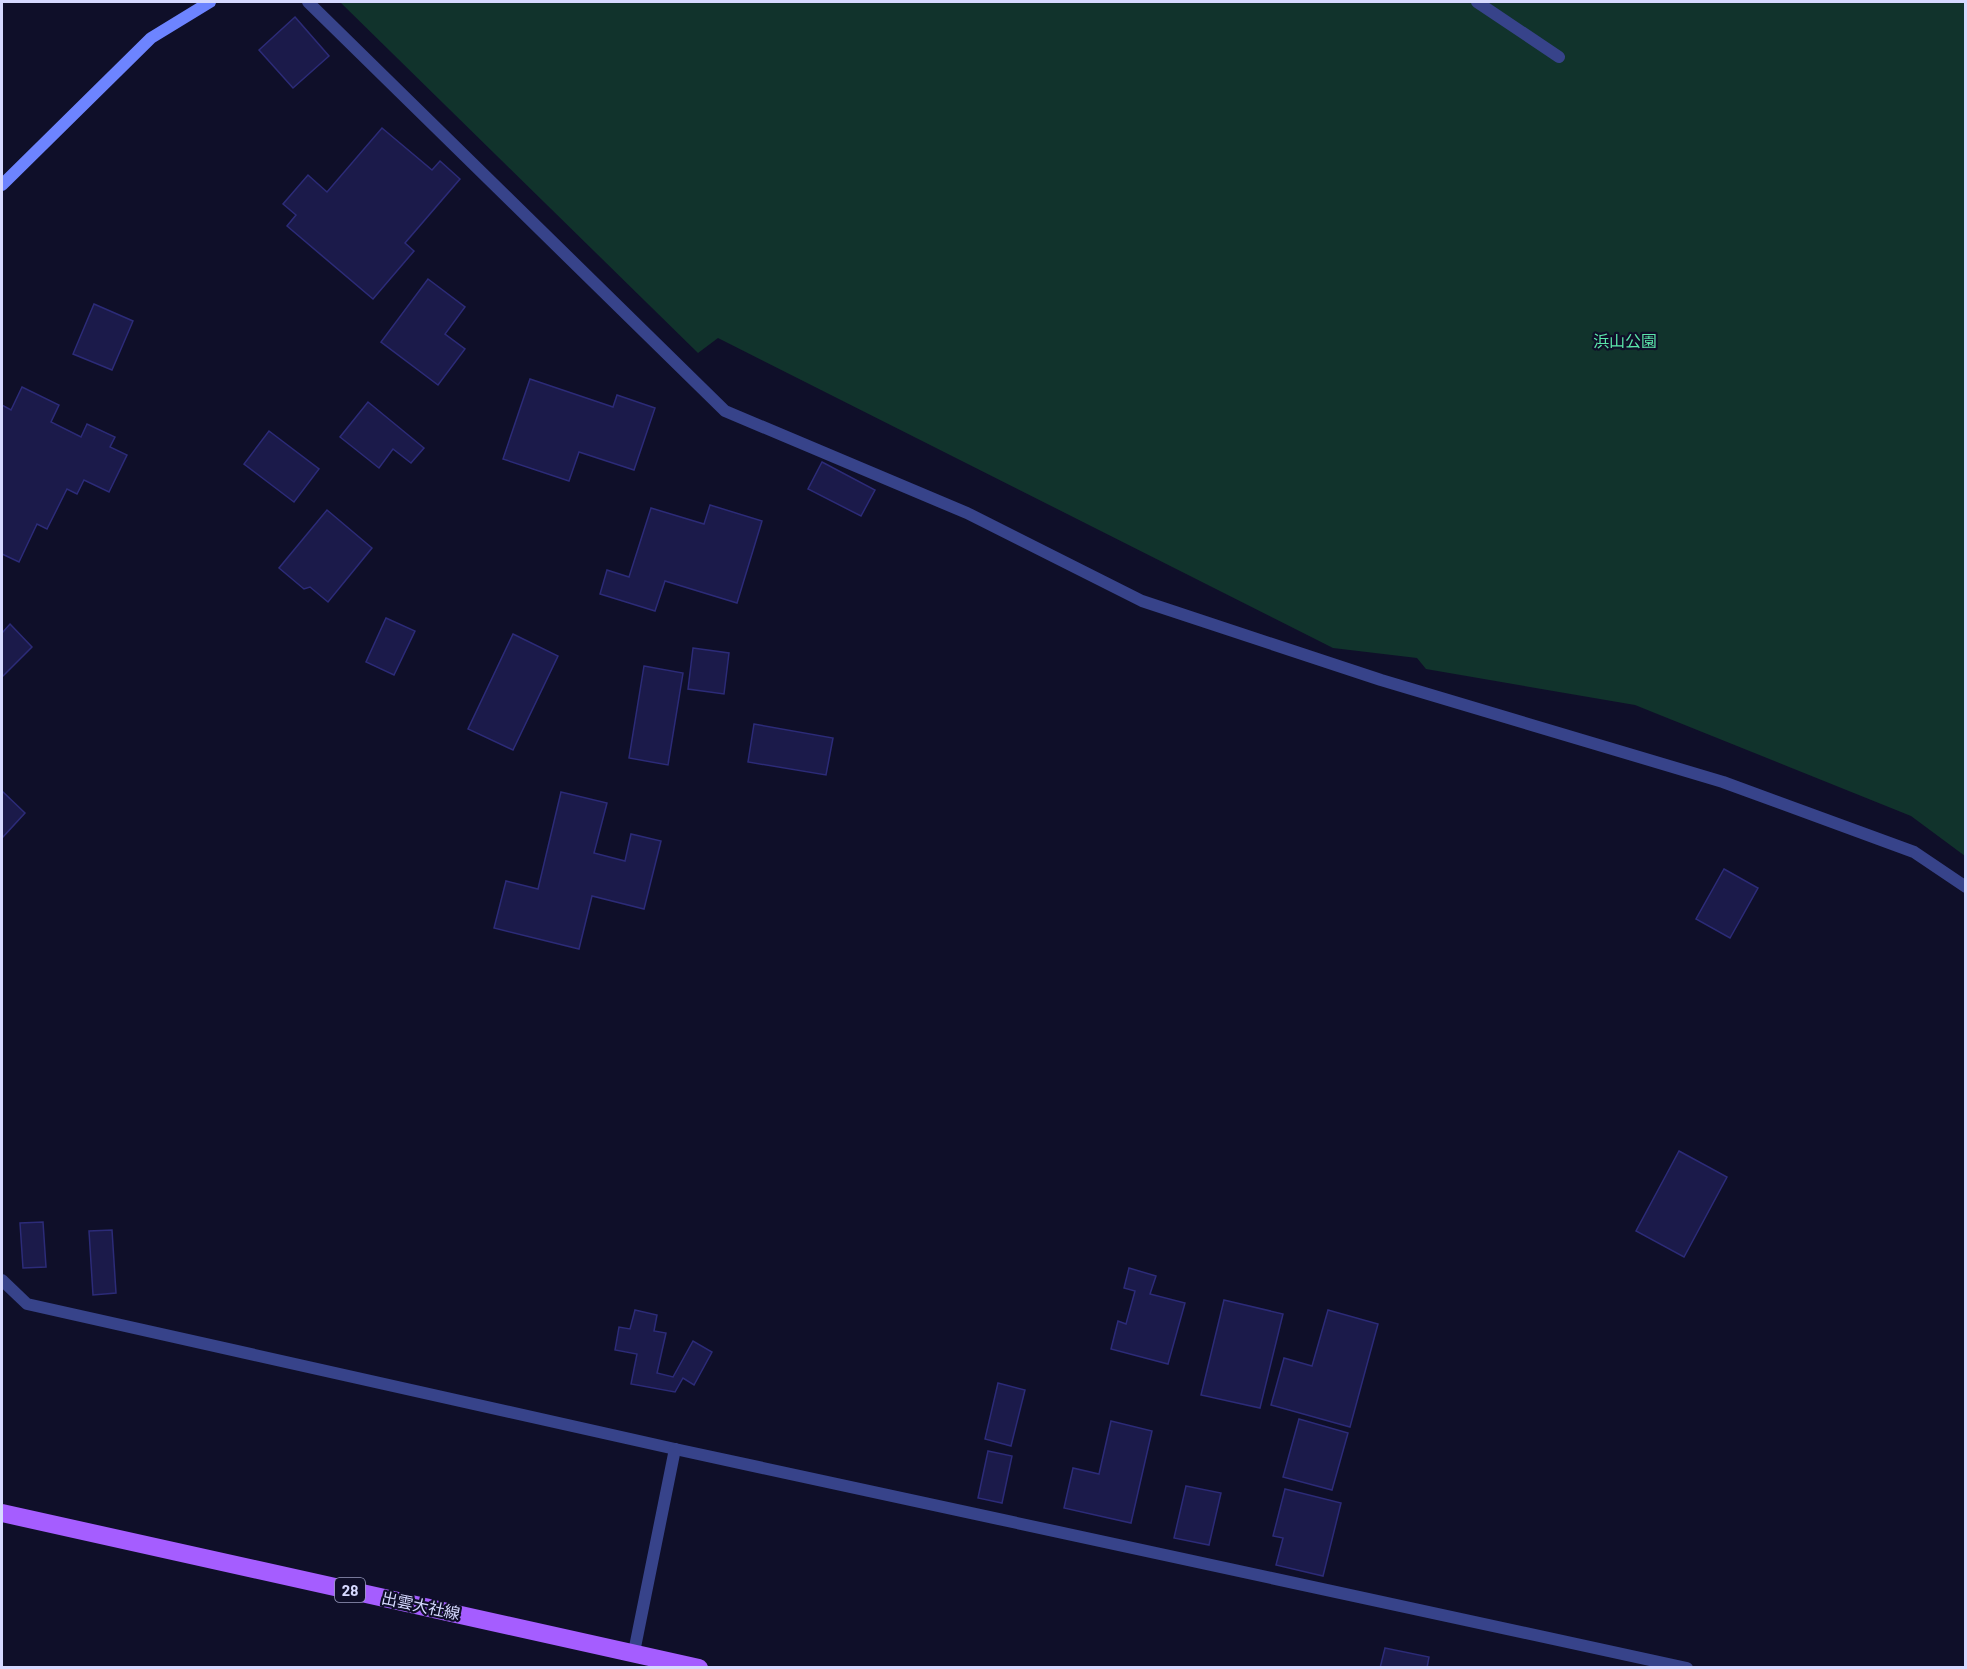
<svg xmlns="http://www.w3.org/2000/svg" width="1967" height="1669" font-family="Barlow,'Noto Sans JP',sans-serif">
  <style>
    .green { fill: #11332c }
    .building { fill: #1b1a4a; stroke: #2c2b78; stroke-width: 1.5 }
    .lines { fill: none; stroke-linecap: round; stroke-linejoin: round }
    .lane { stroke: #37438a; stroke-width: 12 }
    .street { stroke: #37438a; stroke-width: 12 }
    .secondary { stroke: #6d84ff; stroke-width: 12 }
    .primary { stroke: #a55dff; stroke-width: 18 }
    .labels { text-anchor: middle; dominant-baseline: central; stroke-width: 4.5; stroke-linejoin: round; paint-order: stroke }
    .shield { fill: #0f0f29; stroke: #9a9cbf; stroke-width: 1.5 }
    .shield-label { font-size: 15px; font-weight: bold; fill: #d6d9ff }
    .park-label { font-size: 16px; fill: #5be6aa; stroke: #0f0f29 }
    .street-label { font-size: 16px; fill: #d6d9ff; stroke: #0f0f29 }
  </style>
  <rect width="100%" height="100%" fill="#0f0f29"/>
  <polygon class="green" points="340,2 1965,2 1965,856 1911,816 1635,705 1426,669 1417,658 1333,648 718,338 698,353"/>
  <g class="building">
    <polygon points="295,17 329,56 293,88 259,50"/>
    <polygon points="382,128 432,170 440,161 460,179 405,243 414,251 373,299 287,226 296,215 283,204 308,175 327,192"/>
    <polygon points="428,279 465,307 445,334 465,349 438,385 381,342"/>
    <polygon points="94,304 133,321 112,370 73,354"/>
    <polygon points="530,379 613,407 617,395 655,408 634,470 579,452 569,481 503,459"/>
    <polygon points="22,387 59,405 51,422 81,437 87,424 115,437 110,447 127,455 109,492 84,480 77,494 67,489 47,529 37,524 19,562 2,554 2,405 11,410"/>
    <polygon points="368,402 424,448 411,463 393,449 379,468 340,437"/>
    <polygon points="269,431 319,469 294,502 244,464"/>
    <polygon points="822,462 875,490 861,516 808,489"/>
    <polygon points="710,505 762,521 737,603 665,581 655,611 600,594 607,570 629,577 651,508 704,524"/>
    <polygon points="327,510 372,548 328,602 310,587 304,589 279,568"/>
    <polygon points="386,618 415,631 394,675 366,662"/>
    <polygon points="10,624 32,647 2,677 2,633"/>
    <polygon points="513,634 558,656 513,750 468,729"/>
    <polygon points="693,648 729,653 724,694 688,689"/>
    <polygon points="644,666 683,673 668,765 629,758"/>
    <polygon points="754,724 833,738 826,775 748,762"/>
    <polygon points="2,791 25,813 2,838"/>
    <polygon points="561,792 607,803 594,853 625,861 631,834 661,841 644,909 592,896 579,949 494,928 506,881 538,889"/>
    <polygon points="1724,869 1758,888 1730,938 1696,919"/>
    <polygon points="1679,1151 1727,1177 1684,1257 1636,1231"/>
    <polygon points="43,1222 46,1267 23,1268 20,1223"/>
    <polygon points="112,1230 116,1293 93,1295 89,1231"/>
    <polygon points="1129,1268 1156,1276 1150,1294 1185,1303 1168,1364 1111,1349 1118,1321 1126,1324 1135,1291 1124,1288"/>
    <polygon points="1224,1300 1283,1314 1260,1408 1201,1395"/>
    <polygon points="635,1310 657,1315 654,1331 666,1333 657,1373 673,1377 693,1341 712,1352 694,1385 683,1378 675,1392 631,1384 637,1354 615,1350 619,1327 630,1329"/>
    <polygon points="1328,1310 1378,1324 1350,1427 1271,1405 1284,1358 1312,1366"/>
    <polygon points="998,1383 1025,1390 1011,1446 985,1439"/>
    <polygon points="1299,1419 1348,1433 1332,1490 1283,1477"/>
    <polygon points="1111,1421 1152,1431 1131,1523 1064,1508 1073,1468 1099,1474"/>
    <polygon points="988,1451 1012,1456 1002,1503 978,1498"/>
    <polygon points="1186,1486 1221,1493 1209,1545 1174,1538"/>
    <polygon points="1285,1489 1341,1503 1323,1576 1276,1565 1283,1538 1273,1536"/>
    <polygon points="1385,1648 1429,1657 1427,1668 1380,1668"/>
  </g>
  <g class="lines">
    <polyline class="lane" points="1477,2 1559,57"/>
    <g class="street">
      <polyline points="308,2 725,411 967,513 1142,601 1381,680 1723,782 1914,852 1966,887"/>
      <polyline points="2,1280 27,1304 675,1449 1687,1668"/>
      <polyline points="634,1652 675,1449"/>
    </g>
    <polyline class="secondary" points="2,185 151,38 210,2"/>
    <polyline class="primary" points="2,1513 699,1668"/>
  </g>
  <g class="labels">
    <rect class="shield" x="335" y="1578" width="30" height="24" rx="4.5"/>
    <g class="shield-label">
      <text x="350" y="1590">28</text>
    </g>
    <g class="park-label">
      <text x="1625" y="340">浜山公園</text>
    </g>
    <g class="street-label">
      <text transform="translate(421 1605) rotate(12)">出雲大社線</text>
    </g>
  </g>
  <rect width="1967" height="1669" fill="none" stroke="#d6d9ff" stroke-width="6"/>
</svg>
